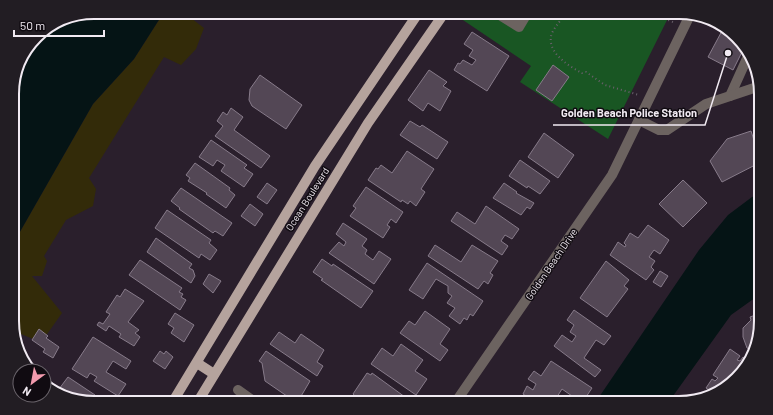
<svg xmlns="http://www.w3.org/2000/svg" width="773" height="415" font-family="Barlow,sans-serif">
  <style>
    .green { fill: #195623 }
    .sand { fill: #332b09 }
    .water { fill: #051415 }
    .building { fill: #534755; stroke: #877b8a }
    .lines { fill: none; stroke-linecap: round; stroke-linejoin: round }
    .path { stroke: #6a616c; stroke-width: 2; stroke-dasharray: 1 3; stroke-linecap: butt }
    .minor { stroke: #6c6360; stroke-width: 10 }
    .major { stroke: #b5a39d; stroke-width: 10 }
    .labels { text-anchor: middle; dominant-baseline: central; stroke-width: 3; stroke-linejoin: round; paint-order: stroke }
    .street-label { font-size: 10px; fill: #f1eaf2; stroke: #100b11 }
    .rim { fill: none; stroke: #f1eaf2; stroke-width: 2 }
    .leader { fill: none; stroke: #f1eaf2; stroke-width: 1.5 }
    .callout-dot { fill: #f1eaf2; stroke: #100b11; stroke-width: 1.5 }
    .callout-label { font-size: 11px; text-anchor: middle; font-weight: bold; fill: #f1eaf2; stroke: #100b11; stroke-width: 3; stroke-linejoin: round; paint-order: stroke }
  </style>
  <rect width="100%" height="100%" fill="#2a1f2c"/>
  <polygon class="green" points="460,12 671,12 608,139 520,82 531,66 457,16"/>
  <polygon class="sand" points="164,12 189,12 187,15 204,28 196,49 181,65 164,57 89,178 96,189 93,206 66,220 44,256 47,261 42,276 32,276 62,313 45,337 38,341 16,332 14,334 13,244 93,104 134,59"/>
  <g class="water">
    <polygon points="94,12 164,12 134,59 93,104 13,244 12,89 20,58 40,33 63,18"/>
    <polygon points="761,194 761,297 752,300 731,315 668,403 595,403 699,250 728,215 752,197"/>
  </g>
  <g class="building">
    <polygon points="532,12 541,12 539,16"/>
    <polygon points="636,12 648,12 645,17"/>
    <polygon points="723,29 742,44 739,50 742,52 733,70 708,57"/>
    <polygon points="472,32 509,56 487,91 454,70 458,63 460,64 463,60 472,65 476,60 469,56 473,50 464,44"/>
    <polygon points="553,65 569,77 552,101 536,90"/>
    <polygon points="429,70 447,82 443,86 451,91 440,111 428,103 423,111 408,100"/>
    <polygon points="260,75 302,105 286,129 252,106 249,100 250,89"/>
    <polygon points="231,108 243,117 234,130 270,156 261,168 215,136 223,126 217,121 223,112 227,115"/>
    <polygon points="410,121 420,127 422,125 448,142 437,159 400,135"/>
    <polygon points="751,131 761,162 722,182 710,161 727,139"/>
    <polygon points="544,133 574,155 558,178 528,157"/>
    <polygon points="211,140 247,165 244,168 253,174 244,187 221,171 225,165 217,160 213,166 199,157"/>
    <polygon points="407,151 434,169 421,189 425,192 416,206 410,201 408,204 402,200 401,202 368,180 376,168 378,169 381,165 392,173"/>
    <polygon points="520,160 550,181 540,194 528,186 527,188 509,176"/>
    <polygon points="195,163 230,188 229,190 235,195 226,208 206,194 207,193 188,181 190,178 186,175"/>
    <polygon points="683,180 707,203 683,227 659,204"/>
    <polygon points="267,183 277,190 267,204 257,197"/>
    <polygon points="504,183 517,192 516,193 534,203 530,209 527,207 521,215 493,198"/>
    <polygon points="366,187 403,212 396,223 391,219 387,225 390,227 383,238 350,216 356,208 353,206"/>
    <polygon points="181,188 232,223 223,236 215,231 213,233 179,209 180,208 171,201"/>
    <polygon points="250,204 263,214 255,226 241,216"/>
    <polygon points="486,206 519,229 512,239 505,235 501,241 508,246 502,255 451,221 457,212 475,224"/>
    <polygon points="167,210 211,240 209,243 217,250 210,260 201,254 199,258 155,228"/>
    <polygon points="343,223 367,239 362,246 367,250 365,254 373,260 379,251 391,259 374,284 329,253 339,242 344,246 346,242 336,234"/>
    <polygon points="648,225 669,240 660,254 654,250 649,257 655,261 651,267 654,270 646,280 610,255 618,242 625,247 626,245 624,243 630,233 638,238"/>
    <polygon points="156,238 192,264 189,268 193,270 195,276 191,283 147,252"/>
    <polygon points="435,245 461,262 472,245 498,261 490,273 493,275 488,284 484,281 478,289 428,256"/>
    <polygon points="322,259 332,266 333,264 373,291 361,308 321,280 323,279 313,272"/>
    <polygon points="140,260 182,288 179,292 183,294 181,297 186,300 180,310 129,275"/>
    <polygon points="606,261 629,280 624,286 628,289 607,317 580,298"/>
    <polygon points="427,263 483,301 473,316 470,314 467,320 464,318 460,324 449,316 455,308 447,303 452,296 448,293 448,286 436,279 423,299 409,290"/>
    <polygon points="660,271 668,276 661,287 653,282"/>
    <polygon points="209,274 221,281 213,293 203,284"/>
    <polygon points="125,289 144,301 128,322 139,330 135,333 140,337 134,346 119,337 121,334 109,326 106,331 97,325 99,322 103,324 110,314 106,312 117,295 120,297"/>
    <polygon points="574,310 611,336 604,345 596,340 584,358 601,370 595,377 554,346 562,335 572,342 576,336 570,332 574,325 567,320"/>
    <polygon points="425,311 450,329 440,344 448,350 440,361 400,333 409,321 415,325"/>
    <polygon points="175,313 194,325 184,342 171,333 174,328 168,324"/>
    <polygon points="761,313 754,351 752,351 747,348 743,337 743,328 751,320 750,317"/>
    <polygon points="39,329 48,336 46,338 59,347 53,358 43,352 45,349 32,340"/>
    <polygon points="279,332 295,343 301,334 324,350 317,362 323,366 317,376 270,344"/>
    <polygon points="93,337 131,361 126,369 113,361 106,372 126,384 118,396 94,381 97,377 90,373 87,378 72,369"/>
    <polygon points="401,344 423,360 415,371 427,379 416,395 371,364 382,348 393,356"/>
    <polygon points="730,349 740,356 737,360 740,361 743,357 749,361 724,389 713,393 706,388 712,379 715,381 718,378 713,375"/>
    <polygon points="160,351 164,354 166,351 173,357 165,369 153,361"/>
    <polygon points="266,351 310,381 297,403 265,381 262,363 259,361"/>
    <polygon points="551,361 592,388 582,403 562,389 553,403 536,403 523,394 527,386 533,390 536,384 528,379 534,371 541,376"/>
    <polygon points="367,373 371,375 372,373 405,397 400,403 363,403 353,394"/>
    <polygon points="68,377 95,395 90,402 56,393"/>
    <polygon points="699,394 703,396 695,399"/>
    <polygon points="510,398 513,398 520,403 508,403"/>
  </g>
  <g class="lines">
    <g class="path">
      <path d="M 567,12 C 562,19 556,25 552,33 C 545,51 568,66 582,73 L 586,72 L 605,85 L 639,95"/>
      <polyline points="660,12 664,18 675,23"/>
    </g>
    <g class="minor">
      <polyline points="495,12 519,27 528,12"/>
      <polyline points="730,96 749,54"/>
      <polyline points="639,120 659,130 667,130 706,104 760,86"/>
      <polyline points="238,390 256,403"/>
      <polyline points="455,403 612,175 690,15"/>
    </g>
    <g class="major">
      <polyline points="197,363 214,374"/>
      <polyline points="172,403 315,166 419,12"/>
      <polyline points="197,403 368,123 445,12"/>
    </g>
  </g>
  <g class="labels">
    <g class="street-label">
      <text transform="translate(307 199) rotate(-58)">Ocean Boulevard</text>
      <text transform="translate(551 264) rotate(-56)">Golden Beach Drive</text>
    </g>
  </g>
  <path d="M0 0H773V415H0ZM94 19H679A75 75 0 0 1 754 94V321A75 75 0 0 1 679 396H94A75 75 0 0 1 19 321V94A75 75 0 0 1 94 19Z" fill="#221d23" fill-rule="evenodd"/>
  <path class="rim" d="M94 19H679A75 75 0 0 1 754 94V321A75 75 0 0 1 679 396H94A75 75 0 0 1 19 321V94A75 75 0 0 1 94 19Z"/>
  <path class="leader" d="M728 53L705 125H553"/>
  <circle class="callout-dot" cx="728" cy="53" r="4"/>
  <g class="callout-label">
    <text x="629" y="117">Golden Beach Police Station</text>
  </g>
  <g transform="translate(32 383) rotate(212)"><circle r="19" fill="#100b11" stroke="#6a646b"/>
  <path d="M0-3L7 15L0 10L-7 15Z" fill="#f29aad"/>
  <text y="-6" font-size="11" font-weight="bold" text-anchor="middle" fill="#f1eaf2">N</text>
  </g>
  <path d="M14 30v6h90v-6" fill="none" stroke="#f1eaf2" stroke-width="2"/>
  <text x="20" y="30" font-size="12" fill="#f1eaf2" stroke="#100b11" stroke-width="3" paint-order="stroke">50 m</text>
</svg>
